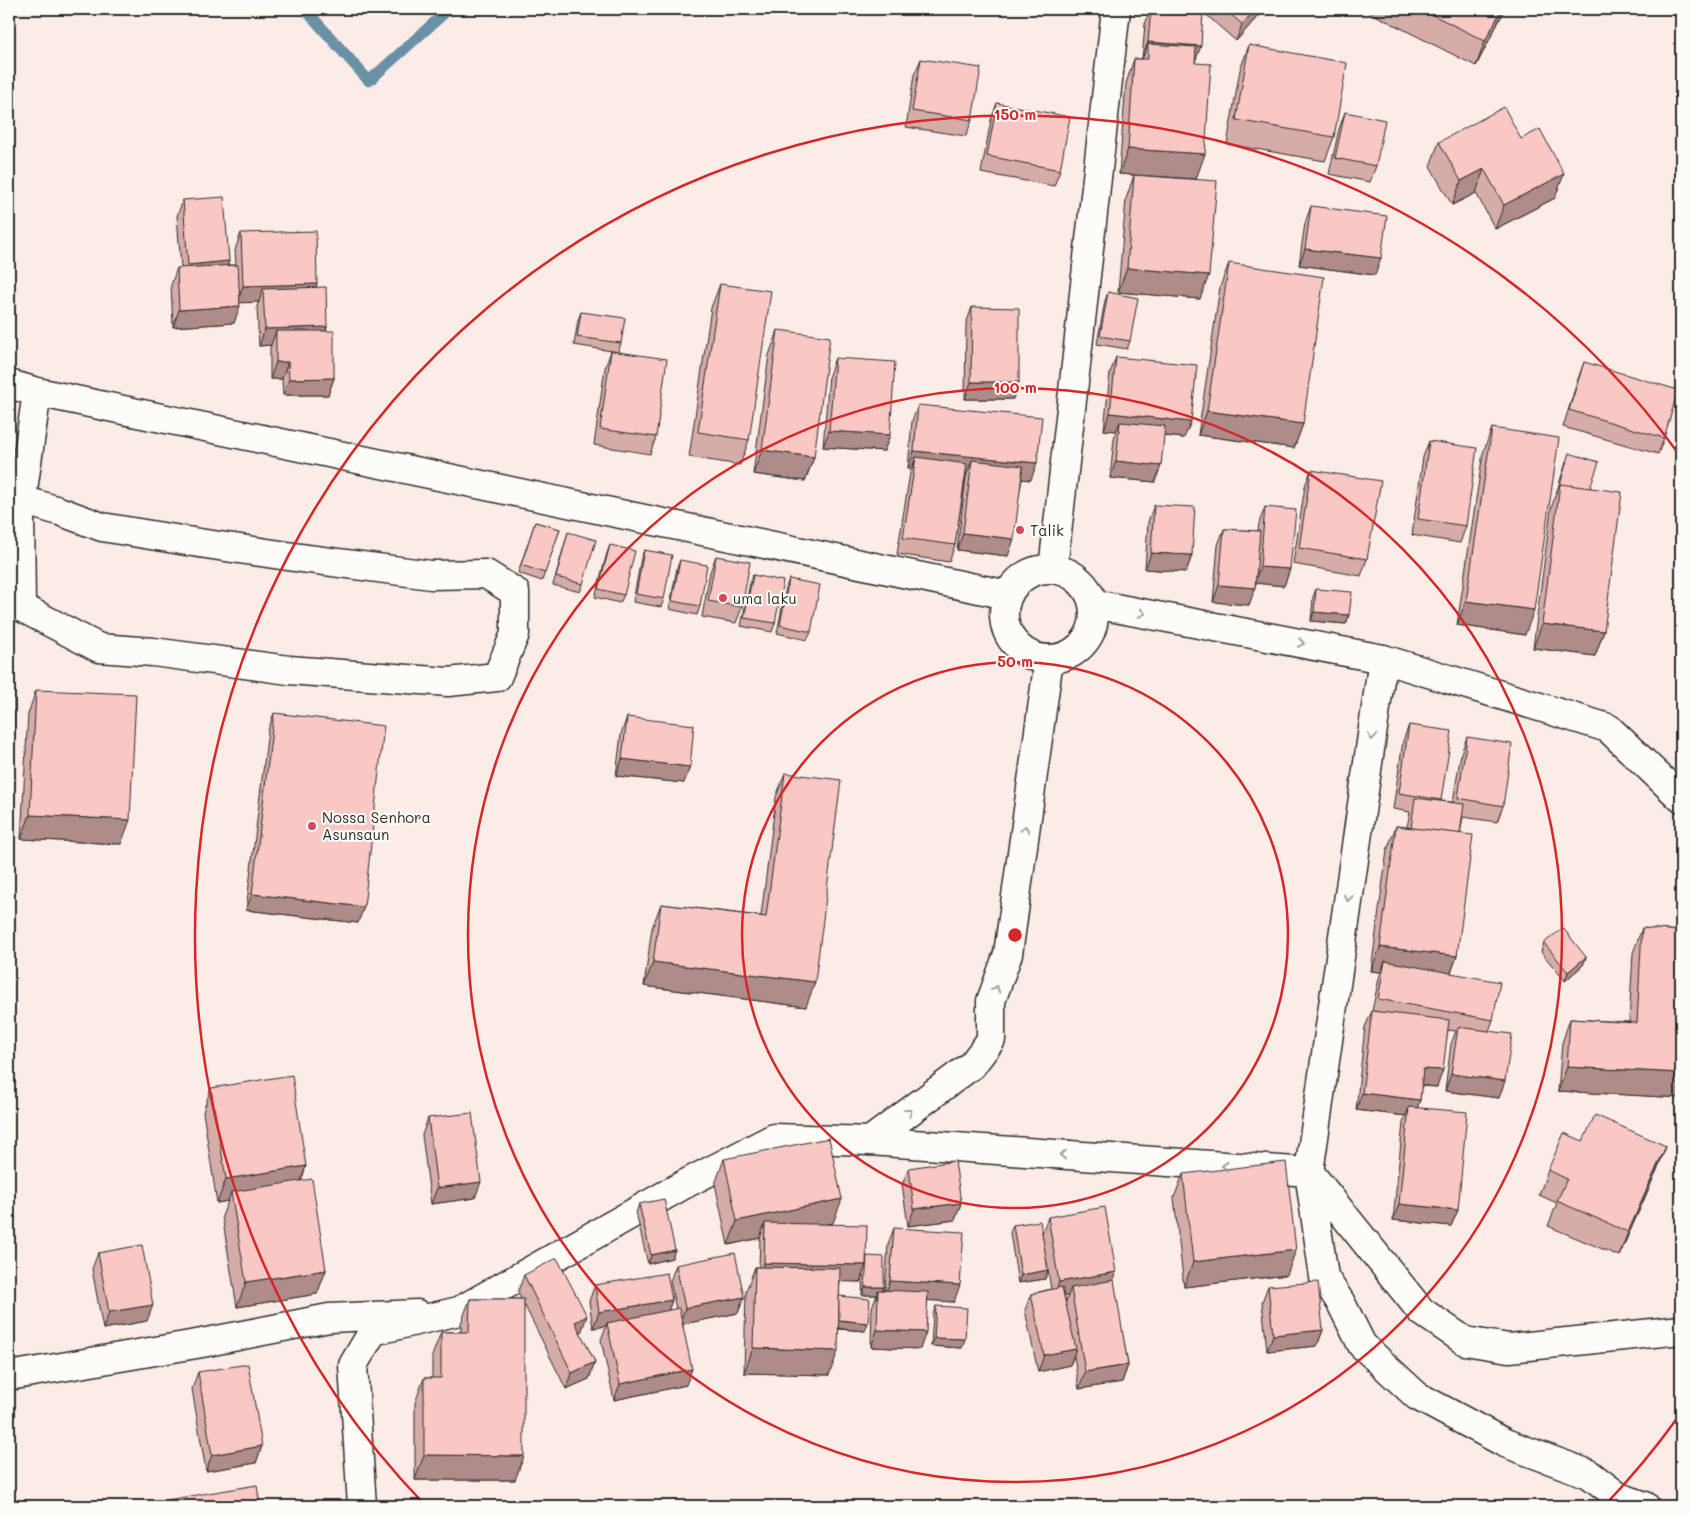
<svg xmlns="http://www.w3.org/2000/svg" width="1690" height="1515" font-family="Mali,sans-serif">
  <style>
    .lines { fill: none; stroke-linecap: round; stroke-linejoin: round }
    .stream { stroke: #6990a4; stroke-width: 11 }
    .street-casing { stroke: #2b2b2b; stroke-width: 31 }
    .secondary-casing { stroke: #2b2b2b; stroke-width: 31 }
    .primary-casing { stroke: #2b2b2b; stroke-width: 31 }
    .street { stroke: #fdfcf7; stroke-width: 28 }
    .secondary { stroke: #fdfcf7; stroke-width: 28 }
    .primary { stroke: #fdfcf7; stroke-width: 28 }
    .wall { fill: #d6aca9; stroke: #2b2b2b; fill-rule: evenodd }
    .shaded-wall { fill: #ae8c8a; stroke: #2b2b2b }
    .building { fill: #f9c8c5; stroke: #2b2b2b }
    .oneway { stroke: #9e9e9b }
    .ring { fill: none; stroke: #d62828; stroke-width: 2.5 }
    .poi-dot { fill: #d1495b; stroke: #fdfcf7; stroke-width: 2 }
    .labels { text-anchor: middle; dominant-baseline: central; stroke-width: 4; stroke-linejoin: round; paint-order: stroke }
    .poi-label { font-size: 15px; fill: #2b2b2b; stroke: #fdfcf7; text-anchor: start }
    .centre { fill: #d62828; stroke: #fdfcf7; stroke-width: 2.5 }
    .ring-label { font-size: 15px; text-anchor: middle; font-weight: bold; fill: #d62828; stroke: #fdfcf7; stroke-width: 4; stroke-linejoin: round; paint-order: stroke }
  </style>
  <rect width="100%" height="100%" fill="#fcece8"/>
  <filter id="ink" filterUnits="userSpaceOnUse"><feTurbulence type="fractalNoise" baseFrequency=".02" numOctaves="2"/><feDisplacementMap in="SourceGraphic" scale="10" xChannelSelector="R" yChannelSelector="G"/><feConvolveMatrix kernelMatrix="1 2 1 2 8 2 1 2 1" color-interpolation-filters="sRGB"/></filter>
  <g filter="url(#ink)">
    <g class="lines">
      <polyline class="stream" points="305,9 369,81 449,9"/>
      <defs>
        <g id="street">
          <polyline points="22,500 59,511 102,527 199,543 301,558 431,575 486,574 515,592 515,634 497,677 448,682 289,670 153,652 99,648 21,607 20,511 37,392"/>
          <polyline points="1383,659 1608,728 1681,798"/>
          <polyline points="1309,1172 1324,1277 1341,1303 1362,1345 1417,1396 1505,1443 1589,1474 1619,1497 1645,1506"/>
          <polyline points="1310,1173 1421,1311 1465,1341 1509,1348 1681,1330"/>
          <polyline points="9,1376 202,1343 329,1318 417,1314"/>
        </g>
        <polyline id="secondary" points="9,384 37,392 1008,595"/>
        <g id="primary">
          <circle cx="1049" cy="614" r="45"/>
          <polyline points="1053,569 1116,9"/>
          <polyline points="870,1141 972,1065 991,1040 991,1001 1008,954 1049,659"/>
          <polyline points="362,1506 353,1365 373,1331 459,1311 685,1184 774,1138 870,1141 1309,1172 1383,659 1094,604"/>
        </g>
      </defs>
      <use href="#street" class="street-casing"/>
      <use href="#secondary" class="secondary-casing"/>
      <use href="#primary" class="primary-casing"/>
      <use href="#street" class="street"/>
      <use href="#secondary" class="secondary"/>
      <use href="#primary" class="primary"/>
    </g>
    <g class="wall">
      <polygon points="1150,9 1173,9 1201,11 1199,9 1264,9 1236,41 1203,12 1195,61 1196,179 1119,174 1126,83 1134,59 1142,59 1145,24"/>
      <polygon points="1363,9 1505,9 1476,66"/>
      <polygon points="1249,45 1334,137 1325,161 1227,144 1240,70"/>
      <polygon points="921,59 972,120 966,136 906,127 914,75"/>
      <polygon points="997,103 1060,170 1054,186 981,173 991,120"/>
      <polygon points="1345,112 1376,166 1370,182 1329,174 1339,129"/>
      <polygon points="1521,139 1555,198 1495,229 1476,193 1452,205 1430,166 1439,142"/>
      <polygon points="1134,175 1200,299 1118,292 1126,199"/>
      <polygon points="183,200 228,265 236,265 235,250 241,233 317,284 316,287 327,327 326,331 334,378 328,395 283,395 282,379 270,379 270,348 271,345 259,346 257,306 259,302 240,302 234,323 173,327 171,285 177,268 181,268 177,216"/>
      <polygon points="1311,206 1381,258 1375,275 1299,265 1305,223"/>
      <polygon points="1229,263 1303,424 1294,448 1198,435 1220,287"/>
      <polygon points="720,284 749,440 740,465 689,457 711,308"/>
      <polygon points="1108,292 1130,341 1127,349 1097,344 1105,301"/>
      <polygon points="972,307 1013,399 965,399 966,324"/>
      <polygon points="581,312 621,343 618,352 574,345 578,320"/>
      <polygon points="778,330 814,457 805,481 753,474 769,355"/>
      <polygon points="611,351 656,437 650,454 594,445 605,368"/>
      <polygon points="1116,357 1184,438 1164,436 1155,482 1110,478 1114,439 1116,431 1104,430 1110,373"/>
      <polygon points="835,358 890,435 884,451 823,447 829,375"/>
      <polygon points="1584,362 1664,438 1658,454 1563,427 1578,379"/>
      <polygon points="918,405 1031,480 1022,479 1008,556 957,550 966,477 967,474 966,473 955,545 949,562 897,554 910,473 912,468 908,468 912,421"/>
      <polygon points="1492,428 1525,635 1457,625 1483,453"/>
      <polygon points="1429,441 1466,526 1460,543 1412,535 1423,457"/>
      <polygon points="1569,453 1590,488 1604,631 1595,656 1533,648 1551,509"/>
      <polygon points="1311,470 1367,559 1361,576 1293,564 1305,486"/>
      <polygon points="1154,505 1192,555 1186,572 1145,569 1148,522"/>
      <polygon points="1265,507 1290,569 1284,586 1256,583 1249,605 1213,602 1218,545 1224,529 1258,531 1259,523"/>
      <polygon points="535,522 560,529 542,581 518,573"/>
      <polygon points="568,532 583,584 580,592 553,585"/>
      <polygon points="610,545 624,595 620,603 595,597 607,553"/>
      <polygon points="644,550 664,599 661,607 633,602 641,558"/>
      <polygon points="716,556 742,607 736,623 702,617 710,572"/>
      <polygon points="680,560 700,606 697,615 669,609 677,568"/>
      <polygon points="753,575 775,623 772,632 741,626 750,583"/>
      <polygon points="789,579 811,632 807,640 777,633 786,587"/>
      <polygon points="1316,589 1349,615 1346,624 1311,621 1313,597"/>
      <polygon points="36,690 121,844 21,839 28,714"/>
      <polygon points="274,713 358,923 246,910 268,730"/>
      <polygon points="627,717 684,783 616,776 621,734"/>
      <polygon points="1409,725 1441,800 1441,801 1453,802 1461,753 1467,737 1503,806 1497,822 1463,817 1460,834 1457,956 1451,973 1493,1020 1489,1031 1499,1098 1445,1091 1451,1044 1456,1031 1448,1030 1437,1087 1421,1086 1420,1100 1417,1108 1458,1210 1451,1226 1393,1220 1403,1123 1406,1116 1356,1110 1365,1027 1372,1011 1379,978 1381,972 1371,971 1387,850 1396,826 1407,827 1410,812 1393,809 1403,741"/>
      <polygon points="785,773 806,1007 644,986 652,928 661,904 761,916 776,797"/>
      <polygon points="1642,928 1681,931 1681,1098 1558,1091 1562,1043 1570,1019 1629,1022 1633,953"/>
      <polygon points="1544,943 1586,957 1583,965 1565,981 1541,952"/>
      <polygon points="211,1088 306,1166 301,1181 326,1270 317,1294 237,1307 222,1216 228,1201 217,1203 203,1112"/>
      <polygon points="428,1118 475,1198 431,1204 422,1135"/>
      <polygon points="1583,1141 1666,1146 1657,1170 1619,1256 1548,1226 1557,1203 1539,1195 1548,1170"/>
      <polygon points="724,1159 833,1223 827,1224 867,1256 884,1287 883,1290 885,1290 888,1244 894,1228 954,1302 927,1300 920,1349 871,1347 872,1307 877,1295 862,1295 863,1276 860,1282 840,1281 839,1296 865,1331 838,1329 829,1375 744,1373 746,1291 755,1267 759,1267 760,1238 728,1245 715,1184"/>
      <polygon points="909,1168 961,1203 955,1220 908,1226 902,1184"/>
      <polygon points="1183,1174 1287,1275 1184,1287 1174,1198"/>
      <polygon points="639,1204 672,1258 648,1264 636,1213"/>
      <path d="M 1048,1217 L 1113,1280 L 1128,1365 L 1122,1382 L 1079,1389 L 1074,1356 L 1070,1365 L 1038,1372 L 1025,1310 L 1031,1294 L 1051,1289 L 1046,1258 L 1048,1270 L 1045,1279 L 1018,1283 L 1010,1233 L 1013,1225 L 1042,1233 ZM 1064,1296 L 1068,1296 L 1066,1302 Z"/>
      <polygon points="98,1253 147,1321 103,1329 92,1269"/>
      <polygon points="676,1265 744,1297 738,1313 683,1324 686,1385 614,1400 601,1340 606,1326 593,1328 589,1301 595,1285 672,1300 668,1311 676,1309 670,1281"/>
      <polygon points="524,1275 581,1333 580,1333 595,1362 589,1379 566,1389 524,1304 515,1480 415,1480 415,1403 424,1378 432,1378 432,1356 441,1332 461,1332 461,1323 470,1299 521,1299 518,1291"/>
      <polygon points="1268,1286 1323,1330 1317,1346 1267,1351 1262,1302"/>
      <polygon points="936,1306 962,1348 931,1346 933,1314"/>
      <polygon points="198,1372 262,1446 256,1463 206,1471 192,1389"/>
      <polygon points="167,1500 260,1506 165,1506"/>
    </g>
    <g class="shaded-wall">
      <polygon points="1256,9 1264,9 1236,41 1242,24"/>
      <polygon points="1502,9 1505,9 1476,66 1485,41"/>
      <polygon points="1148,42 1201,46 1195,62 1148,44 1142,59"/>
      <polygon points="1128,149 1205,154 1196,179 1119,174"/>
      <polygon points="1484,169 1476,193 1452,205 1461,181"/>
      <polygon points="1564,174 1555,198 1495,229 1504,205"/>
      <polygon points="1305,249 1381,258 1375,275 1299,265"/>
      <polygon points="229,261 223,278 182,281 188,265"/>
      <polygon points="1127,268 1209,275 1200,299 1118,292"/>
      <polygon points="317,284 311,300 263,289 259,302 237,303 243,286"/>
      <polygon points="240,306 234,323 173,327 179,310"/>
      <polygon points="327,327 321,344 276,331 271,345 259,346 265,329"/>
      <polygon points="276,362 288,362 282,379 270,379"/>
      <polygon points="334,378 328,395 283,395 289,379"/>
      <polygon points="971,382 1019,382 1013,399 965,399"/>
      <polygon points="1207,411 1303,424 1294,448 1198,435"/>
      <polygon points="1110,413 1191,422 1184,438 1119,431 1120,422 1116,431 1104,430"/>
      <polygon points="829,431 890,435 884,451 823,447"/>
      <polygon points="762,450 814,457 805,481 753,474"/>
      <polygon points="914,451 1037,463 1031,480 971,474 972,460 967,474 914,468 916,457 912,468 908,468"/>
      <polygon points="1116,461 1161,466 1155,482 1110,478"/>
      <polygon points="963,533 1014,539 1008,556 957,550"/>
      <polygon points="1151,553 1192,555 1186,572 1145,569"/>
      <polygon points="1260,567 1290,569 1284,586 1254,583"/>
      <polygon points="1219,585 1255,588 1249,605 1213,602"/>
      <polygon points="1466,601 1534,610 1525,635 1457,625"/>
      <polygon points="1314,612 1349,615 1346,624 1311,621"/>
      <polygon points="1542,624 1604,631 1595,656 1533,648"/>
      <polygon points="9,734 14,734 9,748"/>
      <polygon points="622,759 690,767 684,783 616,776"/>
      <polygon points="30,815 130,820 121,844 21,839"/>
      <polygon points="252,894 364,907 358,923 246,910"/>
      <polygon points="1380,947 1457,956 1448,981 1385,961 1381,972 1371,971"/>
      <polygon points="1586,957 1583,965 1565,981 1568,972"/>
      <polygon points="653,962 815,982 806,1007 644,986"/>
      <polygon points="1567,1067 1681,1073 1681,1098 1558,1091"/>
      <polygon points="1423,1069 1443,1070 1437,1087 1417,1085"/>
      <polygon points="1451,1074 1505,1081 1499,1098 1445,1091"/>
      <polygon points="1362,1093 1420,1100 1414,1117 1409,1107 1406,1116 1356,1110"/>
      <polygon points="1666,1146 1657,1170 1619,1256 1628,1232"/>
      <polygon points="306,1166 298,1190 231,1192 228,1201 217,1203 226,1179"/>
      <polygon points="481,1182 475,1198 431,1204 437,1188"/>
      <polygon points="842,1199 833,1223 765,1237 765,1223 760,1238 728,1245 737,1221"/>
      <polygon points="961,1203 955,1220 908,1226 914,1209"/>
      <polygon points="1399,1204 1458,1210 1451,1226 1393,1220"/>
      <polygon points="675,1250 672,1258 648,1264 651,1255"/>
      <polygon points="1296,1250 1287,1275 1184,1287 1193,1262"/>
      <polygon points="764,1263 866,1265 860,1282 758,1280"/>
      <polygon points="326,1270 317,1294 237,1307 246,1282"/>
      <polygon points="1048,1270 1045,1279 1018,1283 1021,1275"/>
      <polygon points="1116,1272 1110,1288 1071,1288 1068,1296 1053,1298 1059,1282"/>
      <polygon points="890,1281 960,1285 954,1302 884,1298"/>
      <polygon points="865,1287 884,1287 881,1295 878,1290 877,1295 862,1295"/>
      <polygon points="744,1297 738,1313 679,1325 685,1308"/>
      <polygon points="672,1300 666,1317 607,1323 606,1326 593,1328 599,1312"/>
      <polygon points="153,1305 147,1321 103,1329 109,1312"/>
      <polygon points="587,1316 581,1333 569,1339 575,1322"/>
      <polygon points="836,1320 868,1323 865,1331 833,1328"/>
      <polygon points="877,1330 926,1332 920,1349 871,1347"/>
      <polygon points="1323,1330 1317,1346 1267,1351 1273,1335"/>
      <polygon points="934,1338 965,1339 962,1348 931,1346"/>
      <polygon points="753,1348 838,1351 829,1375 744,1373"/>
      <polygon points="1076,1349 1070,1365 1038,1372 1044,1355"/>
      <polygon points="595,1362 589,1379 566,1389 572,1373"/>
      <polygon points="1128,1365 1122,1382 1079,1389 1085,1372"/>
      <polygon points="692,1369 686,1385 614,1400 620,1384"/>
      <polygon points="262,1446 256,1463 206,1471 212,1455"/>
      <polygon points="424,1455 524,1456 515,1480 415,1480"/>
    </g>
    <g class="building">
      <polygon points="1151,9 1173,9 1203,11 1201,46 1148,42"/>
      <polygon points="1224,9 1256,9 1242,24"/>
      <polygon points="1421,9 1502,9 1485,41"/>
      <polygon points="1148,44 1196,47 1195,63 1211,64 1205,154 1128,149 1134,59 1148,59"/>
      <polygon points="1249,45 1347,63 1334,137 1236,120"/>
      <polygon points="921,59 981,68 972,120 912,111"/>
      <polygon points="997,103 1070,117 1060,170 987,156"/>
      <polygon points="1504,107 1521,139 1540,129 1564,174 1504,205 1484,169 1461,181 1439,142"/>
      <polygon points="1345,112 1385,120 1376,166 1335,158"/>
      <polygon points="1134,175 1217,181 1209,275 1127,268"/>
      <polygon points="224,197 229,261 188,265 183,200"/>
      <polygon points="1311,206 1387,216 1381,258 1305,249"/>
      <polygon points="316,231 317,284 243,286 241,233"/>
      <polygon points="1229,263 1324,277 1303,424 1207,411"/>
      <polygon points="238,265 240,306 179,310 177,268"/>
      <polygon points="720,284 771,291 749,440 698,432"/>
      <polygon points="326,287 327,327 265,329 263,289"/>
      <polygon points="1108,292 1138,298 1130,341 1100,336"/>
      <polygon points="972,307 1019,308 1019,382 971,382"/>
      <polygon points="581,312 625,318 621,343 577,337"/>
      <polygon points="778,330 830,337 814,457 762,450"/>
      <polygon points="276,331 334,331 334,378 289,379 288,362 276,362"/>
      <polygon points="611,351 667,359 656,437 600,429"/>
      <polygon points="1116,357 1197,365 1191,422 1110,413"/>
      <polygon points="835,358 895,362 890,435 829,431"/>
      <polygon points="1584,362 1678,390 1664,438 1569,410"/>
      <polygon points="918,405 1042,417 1037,463 914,451"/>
      <polygon points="1120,422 1165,426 1161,466 1116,461"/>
      <polygon points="1492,428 1559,438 1534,610 1466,601"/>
      <polygon points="1429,441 1477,448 1466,526 1418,519"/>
      <polygon points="1569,453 1599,462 1590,488 1560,485"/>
      <polygon points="916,457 967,464 955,545 903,538"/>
      <polygon points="972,460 1023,466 1014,539 963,533"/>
      <polygon points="1311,470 1381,481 1367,559 1299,548"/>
      <polygon points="1560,484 1622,492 1604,631 1542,624"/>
      <polygon points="1154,505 1195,507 1192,555 1151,553"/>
      <polygon points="1265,507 1296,510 1290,569 1260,567"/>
      <polygon points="535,522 560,529 545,573 521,565"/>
      <polygon points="1224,529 1260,531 1255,588 1219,585"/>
      <polygon points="568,532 596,540 583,584 556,577"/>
      <polygon points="610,545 635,551 624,595 598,589"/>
      <polygon points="644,550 672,555 664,599 636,594"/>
      <polygon points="716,556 750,562 742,607 708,601"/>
      <polygon points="680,560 707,565 700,606 672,601"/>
      <polygon points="753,575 783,581 775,623 744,618"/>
      <polygon points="789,579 820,585 811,632 780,625"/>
      <polygon points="1316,589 1352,592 1349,615 1314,612"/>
      <rect x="9" y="670" width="5" height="64"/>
      <polygon points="36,690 136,694 130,820 30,815"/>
      <polygon points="274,713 384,726 364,907 252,894"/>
      <polygon points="627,717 694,725 690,767 622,759"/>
      <polygon points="1409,725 1452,731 1441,800 1399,793"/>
      <polygon points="1467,737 1512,744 1503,806 1458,798"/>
      <polygon points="785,773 841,780 815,982 653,962 661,904 766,917"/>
      <polygon points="1415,798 1464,804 1460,834 1411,828"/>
      <polygon points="1396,826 1473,835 1457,956 1380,947"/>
      <polygon points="1563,928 1586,957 1568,972 1544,943"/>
      <polygon points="1642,928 1681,931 1681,1073 1567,1067 1570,1019 1637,1023"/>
      <polygon points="1385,961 1500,982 1493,1020 1378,999"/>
      <polygon points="1372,1011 1449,1020 1443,1070 1423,1069 1420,1100 1362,1093"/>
      <polygon points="1458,1027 1512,1034 1505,1081 1451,1074"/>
      <polygon points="292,1075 306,1166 226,1179 211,1088"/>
      <polygon points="1409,1107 1467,1112 1458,1210 1399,1204"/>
      <polygon points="472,1113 481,1182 437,1188 428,1118"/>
      <polygon points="1595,1115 1666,1146 1628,1232 1557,1201 1567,1179 1548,1170 1564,1133 1583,1141"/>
      <polygon points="829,1138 842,1199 737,1221 724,1159"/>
      <polygon points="955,1161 961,1203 914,1209 909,1168"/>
      <polygon points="1286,1162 1296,1250 1193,1262 1183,1174"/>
      <polygon points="312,1179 326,1270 246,1282 231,1192"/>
      <polygon points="664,1199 675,1250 651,1255 639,1204"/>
      <polygon points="1105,1207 1116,1272 1059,1282 1048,1217"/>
      <polygon points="1040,1221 1048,1270 1021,1275 1013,1225"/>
      <polygon points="765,1223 867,1225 866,1265 764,1263"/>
      <polygon points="894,1228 964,1232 960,1285 890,1281"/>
      <polygon points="142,1245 153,1305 109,1312 98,1253"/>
      <polygon points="735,1253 744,1297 685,1308 676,1265"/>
      <polygon points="867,1256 884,1257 884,1287 865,1287"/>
      <polygon points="557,1258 587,1316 575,1322 595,1362 572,1373 524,1275"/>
      <polygon points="755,1267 840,1268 838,1351 753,1348"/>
      <polygon points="667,1273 672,1300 599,1312 595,1285"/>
      <polygon points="1114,1280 1128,1365 1085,1372 1071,1288"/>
      <polygon points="1318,1282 1323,1330 1273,1335 1268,1286"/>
      <polygon points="1062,1287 1076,1349 1044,1355 1031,1294"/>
      <polygon points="878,1290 928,1292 926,1332 877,1330"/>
      <polygon points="839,1296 870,1299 868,1323 839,1320"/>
      <polygon points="470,1299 524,1299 524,1456 424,1455 424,1378 441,1378 441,1332 469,1332"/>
      <polygon points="936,1306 967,1308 965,1339 934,1338"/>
      <polygon points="679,1308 692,1369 620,1384 607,1323"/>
      <polygon points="248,1364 262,1446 212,1455 198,1372"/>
      <polygon points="257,1485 260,1506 168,1506 167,1500"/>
    </g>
    <defs><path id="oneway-chevron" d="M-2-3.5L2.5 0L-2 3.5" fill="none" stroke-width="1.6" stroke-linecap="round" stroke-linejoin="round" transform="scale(1.25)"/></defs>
    <g class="oneway">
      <use href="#oneway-chevron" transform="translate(1142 613) rotate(11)"/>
      <use href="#oneway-chevron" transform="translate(1301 643) rotate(11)"/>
      <use href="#oneway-chevron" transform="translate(1372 737) rotate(98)"/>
      <use href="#oneway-chevron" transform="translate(1025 829) rotate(-82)"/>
      <use href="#oneway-chevron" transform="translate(1348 898) rotate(98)"/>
      <use href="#oneway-chevron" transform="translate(996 989) rotate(-71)"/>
      <use href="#oneway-chevron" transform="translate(909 1112) rotate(-37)"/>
      <use href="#oneway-chevron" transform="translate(1063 1155) rotate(-176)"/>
      <use href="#oneway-chevron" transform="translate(1225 1166) rotate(-176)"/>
    </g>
  </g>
  <g class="ring">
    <circle cx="1015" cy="935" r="273"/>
    <circle cx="1015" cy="935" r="547"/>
    <path d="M1678 1417A820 820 0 0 1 1605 1505M425 1505A820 820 0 1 1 1678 453"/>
  </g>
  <g class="poi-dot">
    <circle cx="1020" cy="530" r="5"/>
    <circle cx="723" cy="598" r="5"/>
    <circle cx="312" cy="826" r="5"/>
  </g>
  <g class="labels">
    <g class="poi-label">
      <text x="1030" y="530">Talik</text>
      <text x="733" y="598">uma laku</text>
      <text x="322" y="817">Nossa Senhora<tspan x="322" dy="17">Asunsaun</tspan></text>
    </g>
  </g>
  <circle cx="1015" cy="935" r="8" class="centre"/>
  <g class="ring-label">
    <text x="1015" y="120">150 m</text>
    <text x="1015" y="393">100 m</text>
    <text x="1015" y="667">50 m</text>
  </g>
  <rect width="1690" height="1515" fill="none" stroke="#fdfcf7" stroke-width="30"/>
  <rect x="15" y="15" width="1660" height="1485" fill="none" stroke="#2b2b2b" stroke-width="2" filter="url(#ink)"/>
</svg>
